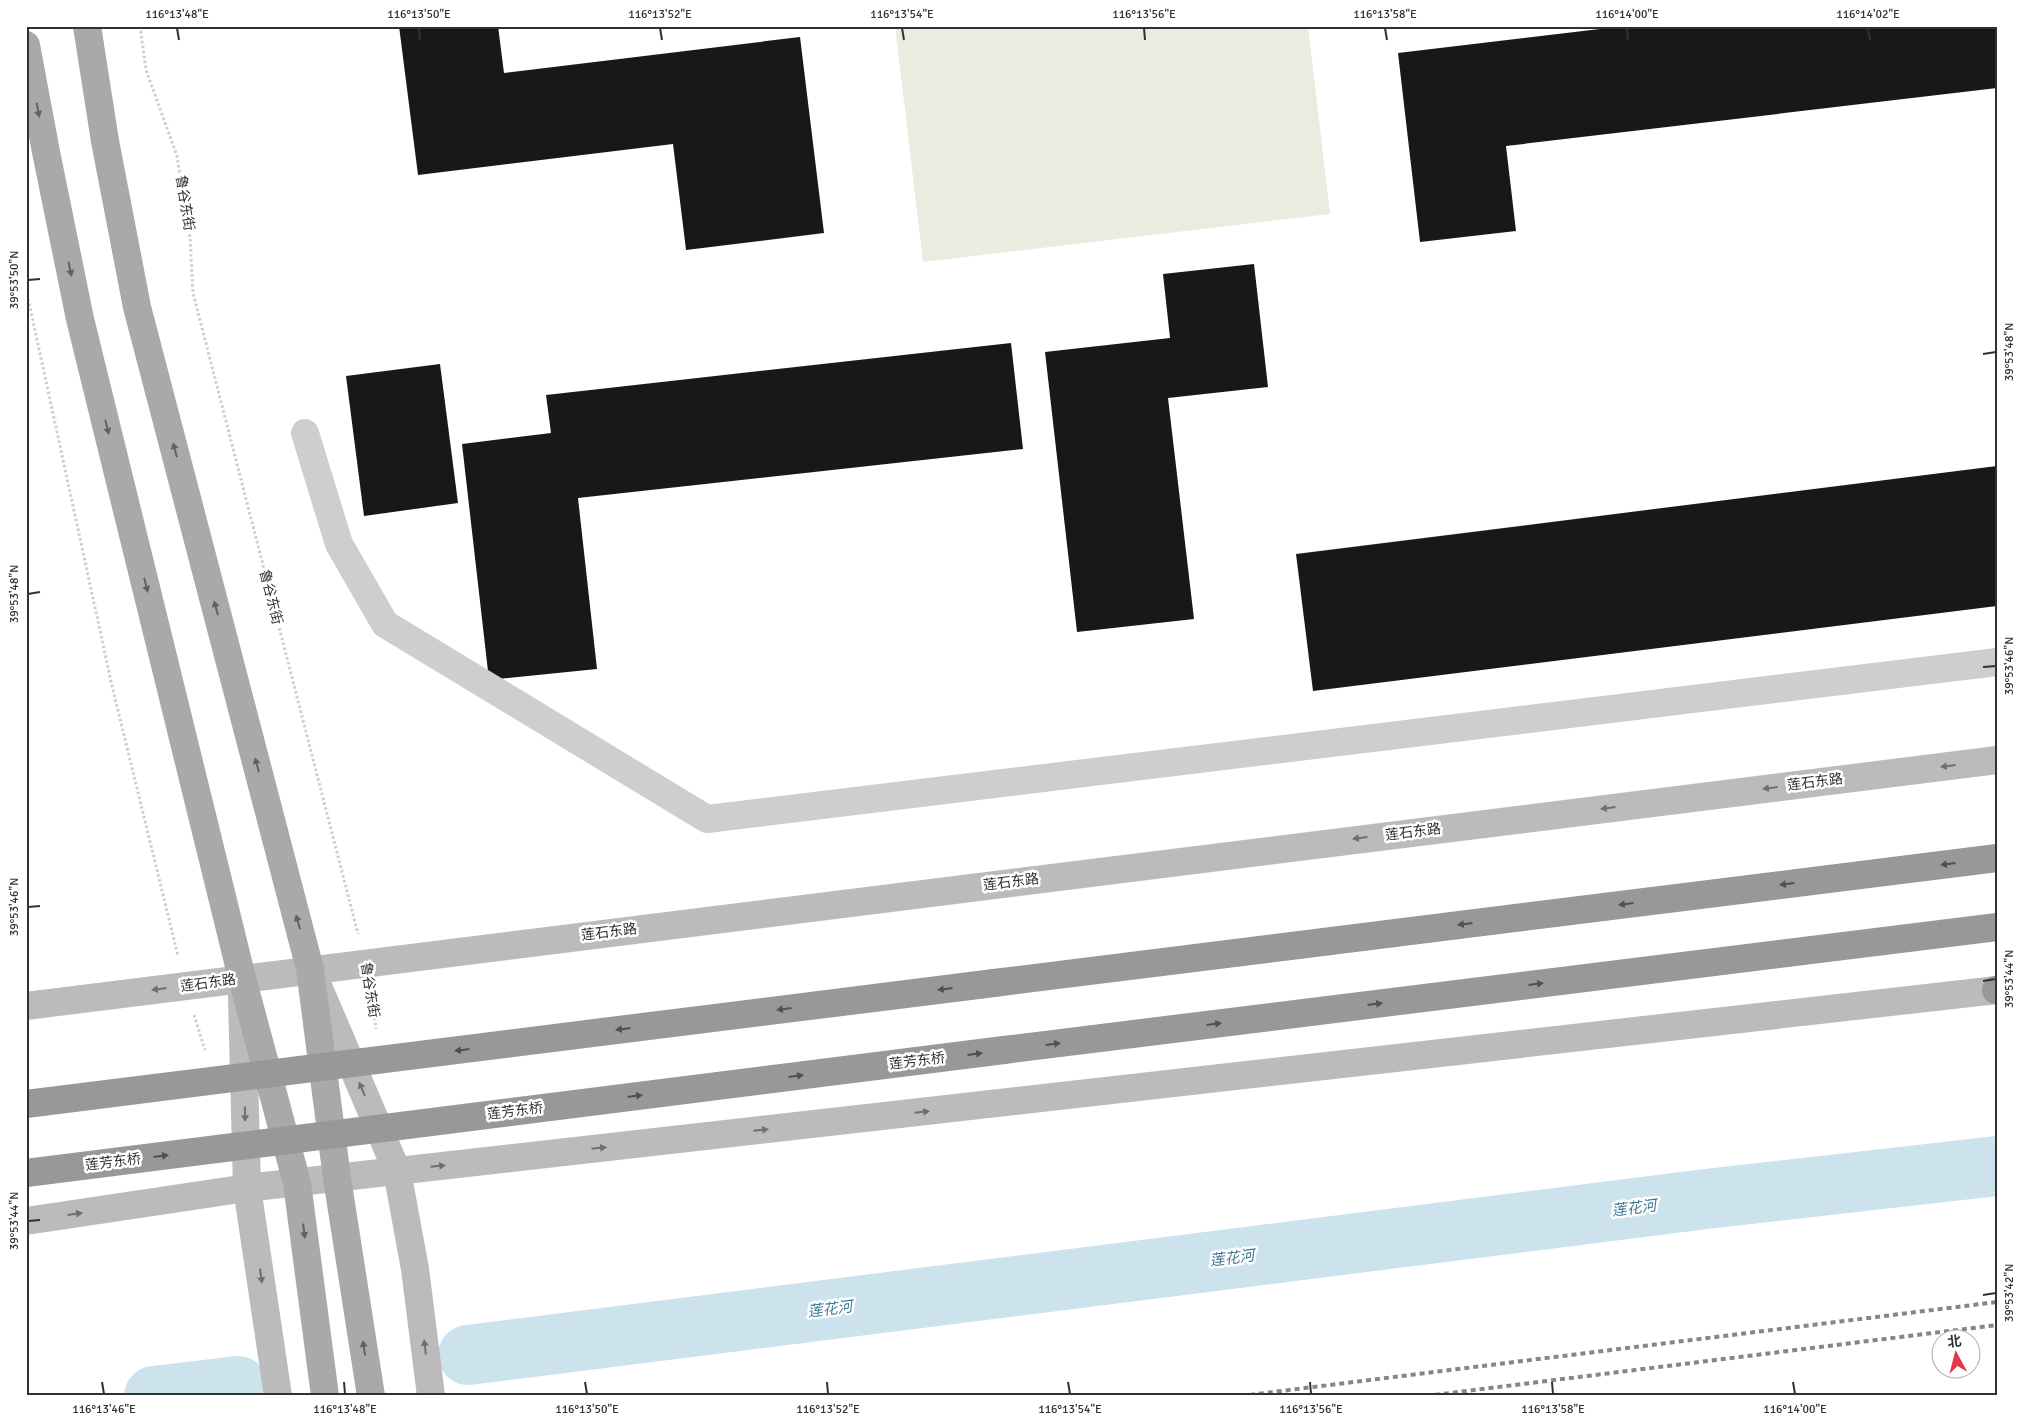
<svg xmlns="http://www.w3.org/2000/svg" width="2023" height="1422" font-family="Signika,'Noto Sans SC',sans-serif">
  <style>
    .green { fill: #e8eddf }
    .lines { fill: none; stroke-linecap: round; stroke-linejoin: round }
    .river { stroke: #cce2ed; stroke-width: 60 }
    .building { fill: #181818 }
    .path { stroke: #cecece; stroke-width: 3; stroke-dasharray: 2.5 2.5; stroke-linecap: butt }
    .street { stroke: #cecece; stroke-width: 28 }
    .secondary { stroke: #bbb; stroke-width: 28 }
    .primary { stroke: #a9a9a9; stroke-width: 28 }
    .highway { stroke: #989898; stroke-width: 28 }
    .rail { stroke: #868686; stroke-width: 4; stroke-dasharray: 5 4; stroke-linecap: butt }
    .highway-bridge { stroke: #989898; stroke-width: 28 }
    .oneway { fill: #616161 }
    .oneway2 { fill: #6f6f6f }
    .oneway3 { fill: #505050 }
    .ticks { fill: none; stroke: #313131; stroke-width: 2 }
    .labels { text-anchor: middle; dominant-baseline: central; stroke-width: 5; stroke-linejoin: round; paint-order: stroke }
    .street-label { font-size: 14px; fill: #313131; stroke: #fff }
    .water-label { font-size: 15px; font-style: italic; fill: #3e7793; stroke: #fff }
    .neatline { fill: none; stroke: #313131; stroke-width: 2 }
    .ticks-label { font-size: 12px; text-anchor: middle; fill: #313131 }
  </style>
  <rect width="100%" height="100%" fill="#fff"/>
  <polygon class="green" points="895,26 1308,26 1330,214 923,262"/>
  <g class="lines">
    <g class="river">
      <polyline points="468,1355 1706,1199 1997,1166"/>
      <polyline points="154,1396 238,1386"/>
    </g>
  </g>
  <g class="building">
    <polygon points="399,26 498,26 504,73 800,37 824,233 686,250 673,144 418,175"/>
    <polygon points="1625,26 1997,26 1997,88 1506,146 1516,231 1420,242 1398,53"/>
    <polygon points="1254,264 1268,387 1168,398 1194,619 1077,632 1045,352 1170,338 1163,274"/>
    <polygon points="1011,343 1023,449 578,498 597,669 489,680 462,444 551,433 546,395"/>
    <polygon points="440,364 458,503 364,516 346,376"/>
    <polygon points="1997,466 1997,606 1313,691 1296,554"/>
  </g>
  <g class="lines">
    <g class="path">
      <polyline points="140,26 146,70 177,156 190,237 193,293 358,934"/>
      <polyline points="26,289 112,686 178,956"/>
      <polyline points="371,993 376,1029"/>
      <polyline points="194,1015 205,1050"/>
    </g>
    <polyline class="street" points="305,433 339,544 385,624 707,819 1997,662"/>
    <g class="secondary">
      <polyline points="315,979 397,1171 415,1269 431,1396"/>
      <polyline points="242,997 247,1188 278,1396"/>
      <polyline points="26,1006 1997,760"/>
      <polyline points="26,1221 247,1188 1997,990"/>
    </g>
    <g class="primary">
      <polyline points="87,26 105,141 137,307 310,969 337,1178 371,1396"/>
      <polyline points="26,45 46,152 80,319 242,978 297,1183 325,1396"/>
    </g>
    <g class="highway">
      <polyline points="994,983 1997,858"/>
      <polyline points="1996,990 1997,990"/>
      <polyline points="1004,1050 1997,927"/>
    </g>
    <g class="rail">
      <polyline points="1241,1396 1997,1302"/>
      <polyline points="1426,1396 1997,1325"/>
    </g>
    <g class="highway-bridge">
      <polyline points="26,1104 994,983"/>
      <polyline points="26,1173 1004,1050"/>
    </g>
  </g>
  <defs><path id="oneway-solid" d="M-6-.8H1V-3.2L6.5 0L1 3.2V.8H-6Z" transform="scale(1.25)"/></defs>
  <g class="oneway">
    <use href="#oneway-solid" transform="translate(38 110) rotate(80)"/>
    <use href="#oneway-solid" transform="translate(70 269) rotate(78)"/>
    <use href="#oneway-solid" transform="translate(107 427) rotate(76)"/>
    <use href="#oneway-solid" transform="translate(175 450) rotate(-105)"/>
    <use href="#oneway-solid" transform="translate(146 585) rotate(76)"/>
    <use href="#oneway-solid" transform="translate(216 608) rotate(-105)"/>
    <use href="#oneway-solid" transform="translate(257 765) rotate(-105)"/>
    <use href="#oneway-solid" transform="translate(298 922) rotate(-105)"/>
    <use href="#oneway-solid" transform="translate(304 1231) rotate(83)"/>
    <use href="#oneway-solid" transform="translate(364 1348) rotate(-99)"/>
  </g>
  <g class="oneway2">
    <use href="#oneway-solid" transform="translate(1948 766) rotate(173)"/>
    <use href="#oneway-solid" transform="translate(1770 788) rotate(173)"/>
    <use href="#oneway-solid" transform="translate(1608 808) rotate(173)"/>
    <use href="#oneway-solid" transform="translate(1360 838) rotate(173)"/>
    <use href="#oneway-solid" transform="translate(159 989) rotate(173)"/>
    <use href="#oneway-solid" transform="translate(362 1089) rotate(-113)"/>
    <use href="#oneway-solid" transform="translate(922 1112) rotate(-6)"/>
    <use href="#oneway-solid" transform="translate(245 1114) rotate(89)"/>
    <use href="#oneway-solid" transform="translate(761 1130) rotate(-6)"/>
    <use href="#oneway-solid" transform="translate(599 1148) rotate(-6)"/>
    <use href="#oneway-solid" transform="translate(438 1166) rotate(-6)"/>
    <use href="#oneway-solid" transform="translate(75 1214) rotate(-8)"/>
    <use href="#oneway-solid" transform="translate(261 1276) rotate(82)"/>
    <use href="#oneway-solid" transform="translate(425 1347) rotate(-97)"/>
  </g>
  <g class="oneway3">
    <use href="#oneway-solid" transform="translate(1948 864) rotate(173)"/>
    <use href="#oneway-solid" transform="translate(1787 884) rotate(173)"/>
    <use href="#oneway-solid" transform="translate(1626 904) rotate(173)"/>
    <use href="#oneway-solid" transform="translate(1465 924) rotate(173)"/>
    <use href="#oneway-solid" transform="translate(1536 984) rotate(-7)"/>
    <use href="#oneway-solid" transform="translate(945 989) rotate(173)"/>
    <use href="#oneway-solid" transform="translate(1375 1004) rotate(-7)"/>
    <use href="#oneway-solid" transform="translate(784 1009) rotate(173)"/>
    <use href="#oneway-solid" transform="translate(1214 1024) rotate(-7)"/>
    <use href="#oneway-solid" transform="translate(623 1029) rotate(173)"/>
    <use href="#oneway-solid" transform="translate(1053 1044) rotate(-7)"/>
    <use href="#oneway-solid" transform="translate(462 1050) rotate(173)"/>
    <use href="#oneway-solid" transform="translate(975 1054) rotate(-7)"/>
    <use href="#oneway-solid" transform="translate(796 1076) rotate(-7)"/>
    <use href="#oneway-solid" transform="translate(635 1096) rotate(-7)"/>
    <use href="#oneway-solid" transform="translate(161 1156) rotate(-7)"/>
  </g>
  <path class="ticks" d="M 177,28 L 179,40M 419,28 L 420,40M 660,28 L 662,40M 902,28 L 904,40M 1144,28 L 1145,40M 1385,28 L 1387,40M 1627,28 L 1628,40M 1868,28 L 1870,40M 28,280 L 40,279M 1983,354 L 1996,352M 28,594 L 40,592M 1983,667 L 1996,666M 28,907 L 40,906M 1983,981 L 1996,979M 28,1221 L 40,1220M 1983,1295 L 1996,1293M 102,1382 L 104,1394M 344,1382 L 345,1394M 585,1382 L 587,1394M 827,1382 L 828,1394M 1068,1382 L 1070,1394M 1310,1382 L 1311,1394M 1552,1382 L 1553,1394M 1793,1382 L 1795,1394"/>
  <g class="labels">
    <g class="street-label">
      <text transform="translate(185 203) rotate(81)">鲁谷东街</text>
      <text transform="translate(271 597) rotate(76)">鲁谷东街</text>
      <text transform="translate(1815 782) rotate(-7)">莲石东路</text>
      <text transform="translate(1413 832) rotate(-7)">莲石东路</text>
      <text transform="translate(1011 882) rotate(-7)">莲石东路</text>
      <text transform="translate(609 932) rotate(-7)">莲石东路</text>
      <text transform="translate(208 983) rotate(-8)">莲石东路</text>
      <text transform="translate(370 990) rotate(81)">鲁谷东街</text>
      <text transform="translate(917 1061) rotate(-7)">莲芳东桥</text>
      <text transform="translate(515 1111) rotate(-7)">莲芳东桥</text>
      <text transform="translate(113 1162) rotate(-7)">莲芳东桥</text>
    </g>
    <g class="water-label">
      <text transform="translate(1634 1208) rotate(-7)">莲花河</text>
      <text transform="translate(1232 1258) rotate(-7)">莲花河</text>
      <text transform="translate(830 1309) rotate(-7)">莲花河</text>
    </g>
  </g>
  <rect width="2023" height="1422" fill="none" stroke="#ffffff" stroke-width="55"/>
  <g transform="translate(1956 1354) rotate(353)"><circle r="24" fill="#ffffff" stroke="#adadad"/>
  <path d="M0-4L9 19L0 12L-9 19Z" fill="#e4364d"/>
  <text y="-8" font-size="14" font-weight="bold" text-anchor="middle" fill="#313131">北</text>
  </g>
  <rect x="28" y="28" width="1968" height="1366" class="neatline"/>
  <g class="ticks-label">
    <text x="177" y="18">116°13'48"E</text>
    <text x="419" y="18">116°13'50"E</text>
    <text x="660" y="18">116°13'52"E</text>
    <text x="902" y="18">116°13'54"E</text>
    <text x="1144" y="18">116°13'56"E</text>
    <text x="1385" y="18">116°13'58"E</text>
    <text x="1627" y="18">116°14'00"E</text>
    <text x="1868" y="18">116°14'02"E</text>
    <text transform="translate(14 280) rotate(-90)" y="4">39°53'50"N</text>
    <text transform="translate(2009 352) rotate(-90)" y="4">39°53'48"N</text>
    <text transform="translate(14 594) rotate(-90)" y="4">39°53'48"N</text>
    <text transform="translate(2009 666) rotate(-90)" y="4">39°53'46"N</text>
    <text transform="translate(14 907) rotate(-90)" y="4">39°53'46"N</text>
    <text transform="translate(2009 979) rotate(-90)" y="4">39°53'44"N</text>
    <text transform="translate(14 1221) rotate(-90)" y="4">39°53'44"N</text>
    <text transform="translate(2009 1293) rotate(-90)" y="4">39°53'42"N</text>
    <text x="104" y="1413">116°13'46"E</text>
    <text x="345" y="1413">116°13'48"E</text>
    <text x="587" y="1413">116°13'50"E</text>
    <text x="828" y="1413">116°13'52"E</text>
    <text x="1070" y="1413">116°13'54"E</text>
    <text x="1311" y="1413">116°13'56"E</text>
    <text x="1553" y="1413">116°13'58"E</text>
    <text x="1795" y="1413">116°14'00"E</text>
  </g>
</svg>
